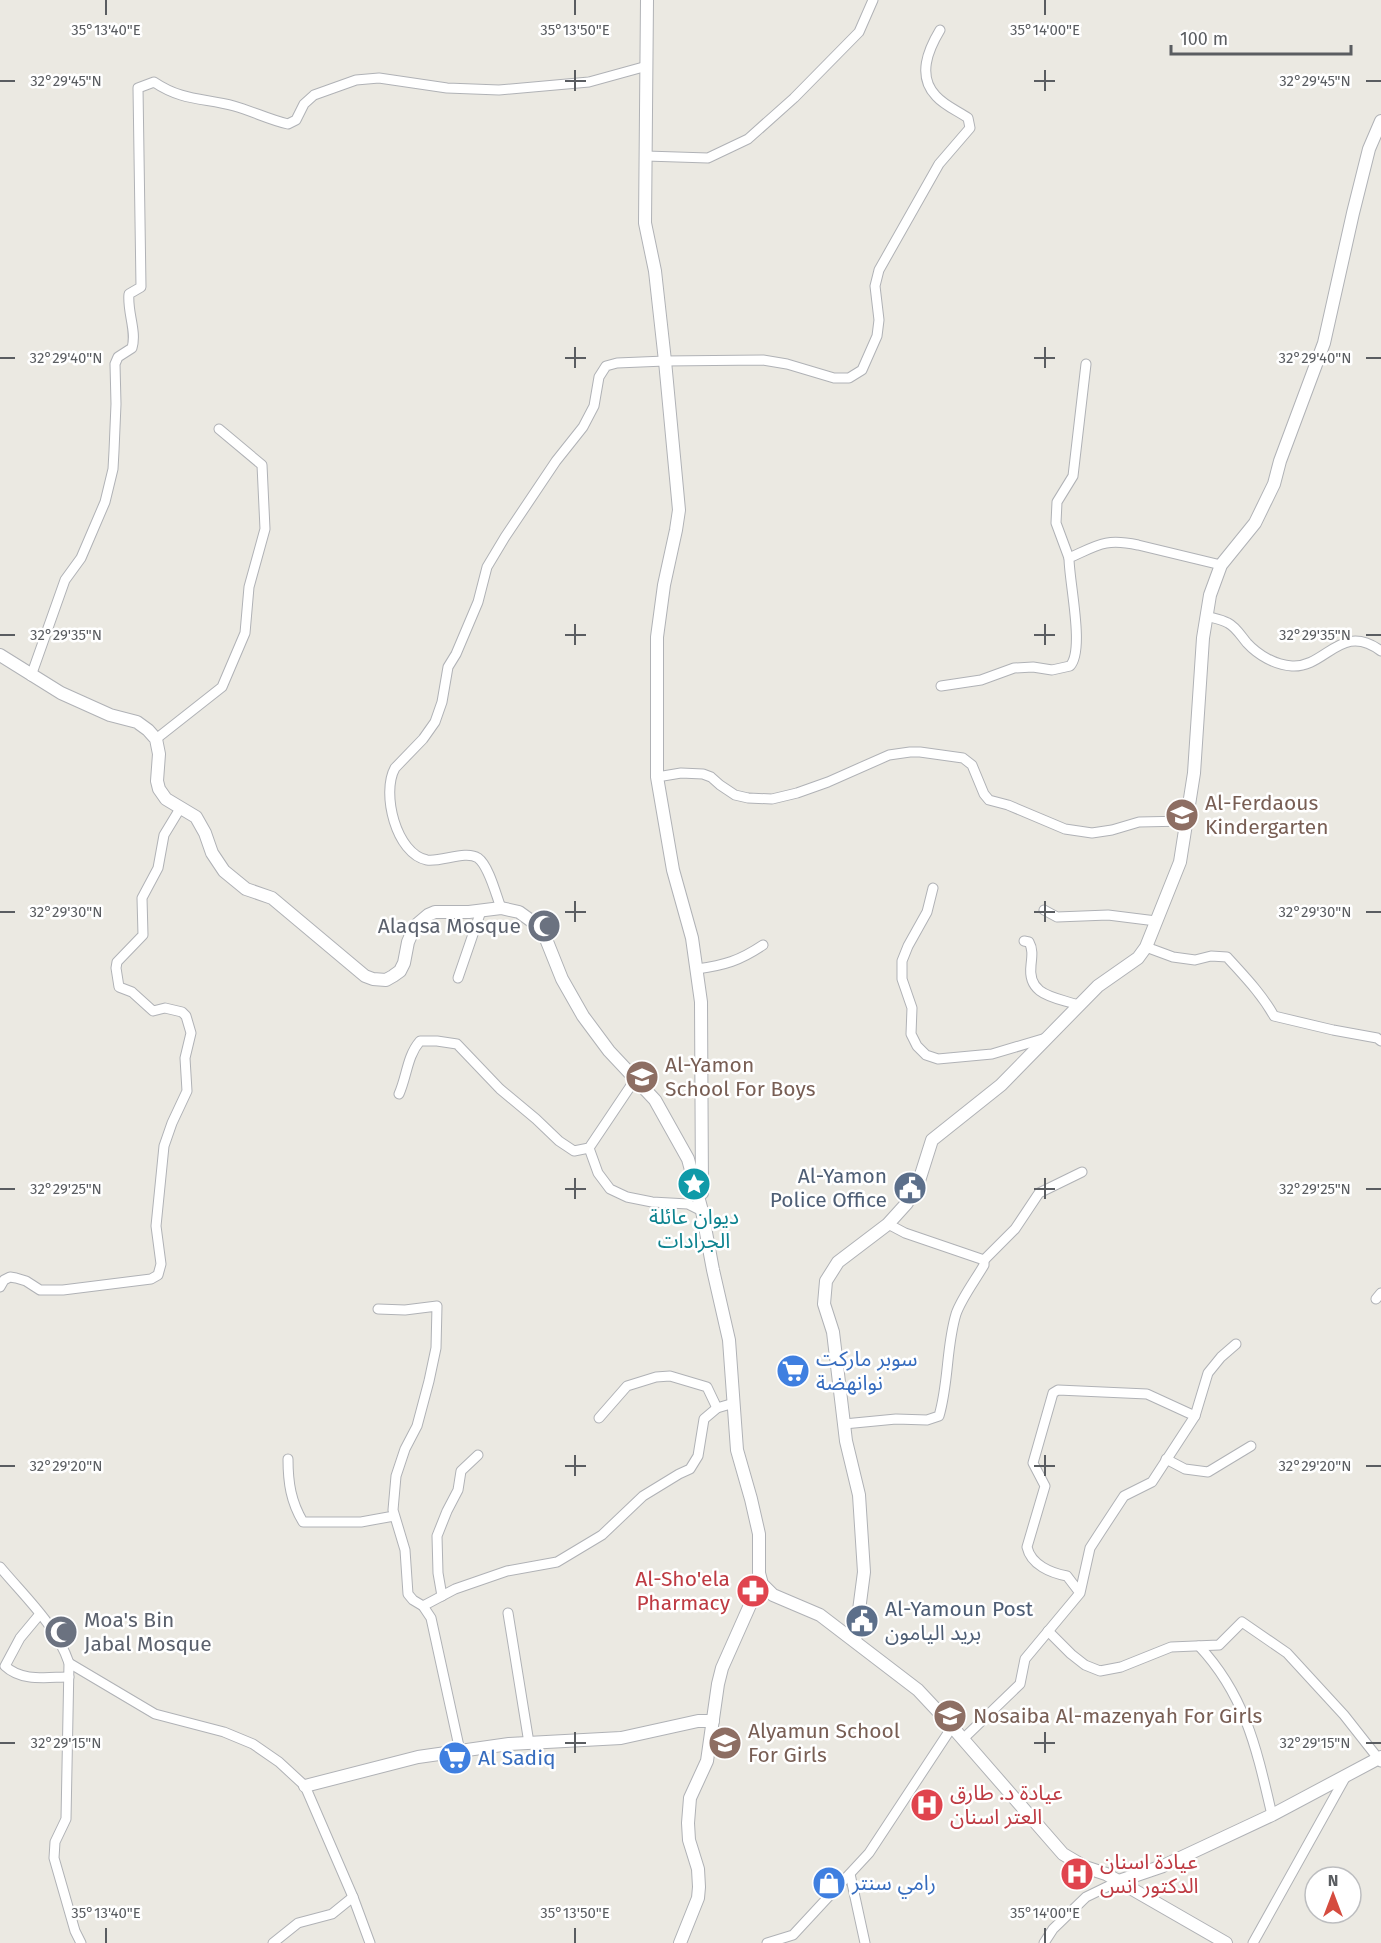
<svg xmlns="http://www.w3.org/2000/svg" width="1381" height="1943" font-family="'Fira Sans','Noto Sans Arabic',sans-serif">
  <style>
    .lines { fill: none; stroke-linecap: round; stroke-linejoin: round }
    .minor-casing { stroke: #b0b2b6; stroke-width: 11 }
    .tertiary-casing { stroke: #b0b2b6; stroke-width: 14 }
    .minor { stroke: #fff; stroke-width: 9 }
    .tertiary { stroke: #fff; stroke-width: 12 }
    .ticks { fill: none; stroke: #5a5d61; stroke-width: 2 }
    .labels { text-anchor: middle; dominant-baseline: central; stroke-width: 5; stroke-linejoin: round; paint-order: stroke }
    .education-label { font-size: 21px; fill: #785e54; stroke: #fff; text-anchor: start }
    .worship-label { font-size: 21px; fill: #5b616d; stroke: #fff; text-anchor: end }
    .service-label { font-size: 21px; fill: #4e5e75; stroke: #fff; text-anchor: end }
    .culture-label { font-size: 21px; fill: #0d838f; stroke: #fff }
    .shop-label { font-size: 21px; fill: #366cbe; stroke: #fff; text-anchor: start }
    .health-label { font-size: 21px; fill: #be3a42; stroke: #fff; text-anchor: start }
    .ticks-label { font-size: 15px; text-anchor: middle; fill: #5a5d61; stroke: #fff; stroke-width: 5; stroke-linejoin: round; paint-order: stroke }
  </style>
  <rect width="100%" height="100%" fill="#ebe9e2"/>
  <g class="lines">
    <defs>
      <g id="minor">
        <polyline points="646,156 708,158 748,139 794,98 859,32 873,0"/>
        <polyline points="1069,558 1056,523 1057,502 1073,476 1086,364"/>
        <path d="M 1206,616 C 1213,618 1221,619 1228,623 C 1236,627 1241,636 1247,643 C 1258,655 1275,665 1292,666 C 1326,668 1341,621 1381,651"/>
        <path d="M 31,676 L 65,580 L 81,558 L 105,502 L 113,469 L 114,451 L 116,404 L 115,364 L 118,357 L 132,348 C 137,331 127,312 129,294 L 141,287 L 138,88 L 154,82 C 182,101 204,98 234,106 C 252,111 270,120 288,124 L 296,120 L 304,104 L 314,95 L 356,80 L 379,78 L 447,88 L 499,90 L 589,82 L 647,66"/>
        <path d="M 941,686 L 981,680 L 1014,668 L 1033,667 L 1052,670 L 1070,666 C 1085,650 1069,582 1069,558 C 1098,545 1105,538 1138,545 L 1221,565"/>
        <polyline points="156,739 222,687 245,633 249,587 265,529 262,465 219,429"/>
        <polyline points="657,777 681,773 703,774 711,777 720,785 735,795 748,798 772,799 797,793 828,782 889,755 910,752 920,752 963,758 972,765 984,794 989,800 1008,805 1065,829 1092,833 1112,830 1139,822 1186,821"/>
        <polyline points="933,888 927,912 908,946 902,961 902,979 912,1008 911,1034 917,1046 926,1055 938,1059 992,1054 1046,1038"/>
        <path d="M 501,908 C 496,895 489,866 478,858 C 466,850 442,862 427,860 C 396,854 381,793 395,768 L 423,739 L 435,722 L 442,702 L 448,667 L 456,654 L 478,602 L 487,567 L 505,537 L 556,461 L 583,427 L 594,406 L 599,377 L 606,366 L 617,363 L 665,361 L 763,360 L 787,364 L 834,378 L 849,378 L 862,370 L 877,336 L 879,320 L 875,286 L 879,270 L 939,164 L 970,128 L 968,118 C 958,111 945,106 936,96 C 917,76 928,50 940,30"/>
        <polyline points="1044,910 1057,917 1108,915 1156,921"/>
        <path d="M 1024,941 L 1029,942 C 1033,949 1032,956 1031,965 C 1027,996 1055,997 1078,1005"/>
        <path d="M 1146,947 L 1173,957 L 1195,960 L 1211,956 L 1227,957 C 1244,976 1261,993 1274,1016 L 1333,1030 L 1377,1038 L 1381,1041"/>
        <path d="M 697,969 C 725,965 739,961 763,945"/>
        <polyline points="458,978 481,911"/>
        <path d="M 399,1094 C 407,1076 407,1056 420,1041 L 437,1041 L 457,1044 L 500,1089 L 536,1119 L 559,1141 L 574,1151 L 589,1148 L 636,1078"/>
        <polyline points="589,1148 598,1173 610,1189 627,1197 652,1202 688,1204 702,1211"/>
        <polyline points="984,1260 1015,1229 1039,1193 1082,1172"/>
        <polyline points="0,1287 4,1280 10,1277 16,1278 26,1281 40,1290 63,1290 151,1279 158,1275 161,1264 156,1226 164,1146 172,1123 187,1091 185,1058 191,1033 186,1016 182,1012 165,1008 153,1011 132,992 119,987 116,968 117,962 143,935 142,898 158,868 164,835 181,807"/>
        <polyline points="1376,1299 1381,1293"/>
        <polyline points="378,1309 405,1310 437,1306 436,1348 429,1381 417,1426 405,1449 396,1476 393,1510 405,1550 408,1594 413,1600 423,1606 431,1618 460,1751"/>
        <polyline points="1195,1416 1208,1373 1221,1357 1236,1344"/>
        <polyline points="599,1418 627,1386 656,1377 670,1376 707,1387 717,1408"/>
        <path d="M 844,1424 L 896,1419 L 927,1420 L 939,1416 C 949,1382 946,1347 956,1314 C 961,1299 976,1279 984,1265 L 984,1260 L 905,1233 L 888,1224"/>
        <path d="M 288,1459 C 288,1483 291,1502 303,1522 L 361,1522 L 394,1516"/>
        <polyline points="1166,1459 1185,1469 1208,1472 1251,1446"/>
        <path d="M 0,1567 C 25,1597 56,1625 69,1663 L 66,1819 L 55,1842 L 54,1858 L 75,1931 L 81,1943"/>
        <polyline points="442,1596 438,1573 437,1536 447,1511 458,1490 461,1471 478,1455"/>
        <polyline points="423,1606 455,1589 507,1571 557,1562 602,1535 643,1496 679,1474 690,1469 698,1456 704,1419 717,1408 734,1403"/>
        <polyline points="508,1613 529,1743"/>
        <path d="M 40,1614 L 20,1638 L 5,1666 C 22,1682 47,1677 69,1677"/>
        <polyline points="1048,1631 1071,1654 1085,1665 1100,1671 1121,1667 1171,1647 1219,1645 1242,1622 1287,1653 1344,1715 1381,1762"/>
        <path d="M 1199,1646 C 1246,1696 1257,1751 1272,1815"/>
        <polyline points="69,1663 155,1714 224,1732 253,1744 279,1762 305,1786 353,1897 370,1943"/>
        <path d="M 963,1739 L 1020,1684 L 1025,1659 L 1080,1593 L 1090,1548 L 1101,1531 L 1124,1496 L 1152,1482 L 1195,1416 L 1147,1394 L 1058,1390 L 1053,1393 L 1033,1463 L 1045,1486 L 1027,1547 C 1031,1565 1051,1573 1067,1576 L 1080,1593"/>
        <polyline points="850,1874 865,1943"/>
        <polyline points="273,1943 298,1923 332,1914 353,1897"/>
        <polyline points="767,1943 793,1935 869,1853 952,1727"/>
        <polyline points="1044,1943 1053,1929 1086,1897 1119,1881"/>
        <polyline points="1253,1943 1346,1776"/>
      </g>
      <g id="tertiary">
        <polyline points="647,0 645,223 655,271 665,361 679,510 676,530 664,585 657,637 657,777 673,870 692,938 701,1002 702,1193"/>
        <polyline points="0,655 61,693 110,715 137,722 148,730 156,739 159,754 157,781 159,789 166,799 196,817 205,833 212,853 224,871 246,889 272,898 365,976 373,979 386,980 393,976 400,971 404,963 408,942 415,926 428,915 435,912 469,912 501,908 519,912 537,925 544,934 562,979 583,1016 609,1051 655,1100 688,1159 702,1211 713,1270 729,1340 737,1450 751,1499 759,1534 759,1573 762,1584 773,1595 820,1615 918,1690 948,1722 1063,1854 1085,1867 1106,1874 1226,1943"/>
        <polyline points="855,1641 864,1572 859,1495 846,1441 833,1332 824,1304 826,1281 838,1262 888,1224 907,1203 919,1181 932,1140 1001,1085 1098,986 1138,958 1146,947 1180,862 1194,773 1203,638 1210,595 1221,565 1255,523 1274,484 1280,461 1324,343 1353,213 1369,149 1381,121"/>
        <polyline points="305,1786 418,1757 509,1744 621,1738 698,1721 713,1721"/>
        <polyline points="1119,1881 1163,1866 1272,1815 1381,1757"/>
        <polyline points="680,1943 698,1898 699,1887 698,1869 689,1840 688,1823 690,1798 707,1761 718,1684 722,1668 750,1605 762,1584"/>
      </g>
    </defs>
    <use href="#minor" class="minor-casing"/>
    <use href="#tertiary" class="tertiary-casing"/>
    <use href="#minor" class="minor"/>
    <use href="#tertiary" class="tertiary"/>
  </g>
  <path class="ticks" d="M 106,0 L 106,15M 575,0 L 575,15M 1045,0 L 1045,15M 575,70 L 575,91M 1045,70 L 1045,91M 0,81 L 15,81M 565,81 L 586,81M 1034,81 L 1055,81M 1366,81 L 1381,81M 575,347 L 575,368M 1045,347 L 1045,368M 0,358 L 15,358M 565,358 L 586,358M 1034,358 L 1055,358M 1366,358 L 1381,358M 575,624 L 575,645M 1045,624 L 1045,645M 0,635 L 15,635M 565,635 L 586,635M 1034,635 L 1055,635M 1366,635 L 1381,635M 575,901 L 575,922M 1045,901 L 1045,922M 0,912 L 15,912M 565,912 L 586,912M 1034,912 L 1055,912M 1366,912 L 1381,912M 575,1178 L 575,1199M 1045,1178 L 1045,1199M 0,1189 L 15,1189M 565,1189 L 586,1189M 1034,1189 L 1055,1189M 1366,1189 L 1381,1189M 575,1455 L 575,1476M 1045,1455 L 1045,1476M 0,1466 L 15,1466M 565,1466 L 586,1466M 1034,1466 L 1055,1466M 1366,1466 L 1381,1466M 575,1732 L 575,1753M 1045,1732 L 1045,1753M 0,1743 L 15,1743M 565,1743 L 586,1743M 1034,1743 L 1055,1743M 1366,1743 L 1381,1743M 106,1928 L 106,1943M 575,1928 L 575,1943M 1045,1928 L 1045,1943"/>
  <defs>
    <symbol id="school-disc" viewBox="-11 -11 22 22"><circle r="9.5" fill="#8d6e63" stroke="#fff"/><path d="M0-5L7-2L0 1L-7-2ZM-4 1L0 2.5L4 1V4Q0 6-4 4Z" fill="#fff"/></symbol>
    <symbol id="mosque-disc" viewBox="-11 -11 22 22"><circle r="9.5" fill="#6b7280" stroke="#fff"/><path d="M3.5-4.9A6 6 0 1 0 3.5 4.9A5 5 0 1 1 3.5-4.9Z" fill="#fff"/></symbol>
    <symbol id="sight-disc" viewBox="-11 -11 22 22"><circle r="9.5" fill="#0f9aa8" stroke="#fff"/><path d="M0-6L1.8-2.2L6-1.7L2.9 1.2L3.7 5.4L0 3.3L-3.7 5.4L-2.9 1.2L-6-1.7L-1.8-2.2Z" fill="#fff"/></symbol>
    <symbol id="civic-disc" viewBox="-11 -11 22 22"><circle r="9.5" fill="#5c6f8a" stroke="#fff"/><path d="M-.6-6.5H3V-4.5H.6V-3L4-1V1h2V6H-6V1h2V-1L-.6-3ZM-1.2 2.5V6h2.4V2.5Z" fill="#fff"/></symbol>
    <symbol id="supermarket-disc" viewBox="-11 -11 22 22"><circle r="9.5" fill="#3f7fe0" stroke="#fff"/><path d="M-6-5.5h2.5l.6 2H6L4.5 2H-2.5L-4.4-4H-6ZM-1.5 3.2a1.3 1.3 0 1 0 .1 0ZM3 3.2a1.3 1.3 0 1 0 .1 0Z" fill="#fff"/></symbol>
    <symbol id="pharmacy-disc" viewBox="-11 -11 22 22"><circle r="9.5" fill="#e0444e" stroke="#fff"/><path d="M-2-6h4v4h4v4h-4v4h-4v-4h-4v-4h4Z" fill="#fff"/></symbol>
    <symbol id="hospital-disc" viewBox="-11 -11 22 22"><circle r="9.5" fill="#e0444e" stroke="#fff"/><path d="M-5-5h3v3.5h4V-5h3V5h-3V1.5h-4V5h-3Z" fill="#fff"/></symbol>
    <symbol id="shop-disc" viewBox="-11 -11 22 22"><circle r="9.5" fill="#3f7fe0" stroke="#fff"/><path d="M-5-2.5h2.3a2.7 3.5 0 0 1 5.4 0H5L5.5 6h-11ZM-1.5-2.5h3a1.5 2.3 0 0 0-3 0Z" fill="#fff"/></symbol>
  </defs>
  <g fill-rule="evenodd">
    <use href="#school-disc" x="1163" y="796" width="38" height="38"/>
    <use href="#mosque-disc" x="525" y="907" width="38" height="38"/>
    <use href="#school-disc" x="623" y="1058" width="38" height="38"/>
    <use href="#sight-disc" x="675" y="1165" width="38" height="38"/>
    <use href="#civic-disc" x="891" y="1169" width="38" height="38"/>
    <use href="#supermarket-disc" x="774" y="1352" width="38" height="38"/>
    <use href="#pharmacy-disc" x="734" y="1572" width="38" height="38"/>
    <use href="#civic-disc" x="843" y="1602" width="38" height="38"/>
    <use href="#mosque-disc" x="42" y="1613" width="38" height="38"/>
    <use href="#school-disc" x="931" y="1697" width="38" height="38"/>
    <use href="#school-disc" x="706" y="1724" width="38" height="38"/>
    <use href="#supermarket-disc" x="436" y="1739" width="38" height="38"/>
    <use href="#hospital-disc" x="908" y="1786" width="38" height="38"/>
    <use href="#hospital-disc" x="1058" y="1855" width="38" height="38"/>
    <use href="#shop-disc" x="810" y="1864" width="38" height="38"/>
  </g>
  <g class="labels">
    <g class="education-label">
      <text x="1205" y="803">Al-Ferdaous<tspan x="1205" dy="24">Kindergarten</tspan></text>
      <text x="665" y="1065">Al-Yamon<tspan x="665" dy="24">School For Boys</tspan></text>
      <text x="973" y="1716">Nosaiba Al-mazenyah For Girls</text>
      <text x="748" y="1731">Alyamun School<tspan x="748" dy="24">For Girls</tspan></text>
    </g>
    <g class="worship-label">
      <text x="521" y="926">Alaqsa Mosque</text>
      <text x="84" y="1620" text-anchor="start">Moa's Bin<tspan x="84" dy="24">Jabal Mosque</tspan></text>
    </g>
    <g class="service-label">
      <text x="887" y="1176">Al-Yamon<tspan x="887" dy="24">Police Office</tspan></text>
      <text x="885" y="1609" text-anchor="start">Al-Yamoun Post<tspan x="885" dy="24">بريد اليامون</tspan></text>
    </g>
    <g class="culture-label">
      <text x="694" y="1217">ديوان عائلة<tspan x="694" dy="24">الجرادات</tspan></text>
    </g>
    <g class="shop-label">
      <text x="816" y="1359">سوبر ماركت<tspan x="816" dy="24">نوانهضة</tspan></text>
      <text x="478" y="1758">Al Sadiq</text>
      <text x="852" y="1883">رامي سنتر</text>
    </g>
    <g class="health-label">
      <text x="730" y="1579" text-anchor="end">Al-Sho'ela<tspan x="730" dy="24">Pharmacy</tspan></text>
      <text x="950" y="1793">عيادة د. طارق<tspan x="950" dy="24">العتر اسنان</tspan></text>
      <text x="1100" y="1862">عيادة اسنان<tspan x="1100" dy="24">الدكتور انس</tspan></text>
    </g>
  </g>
  <g class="ticks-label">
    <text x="106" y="35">35°13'40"E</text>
    <text x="575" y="35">35°13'50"E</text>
    <text x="1045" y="35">35°14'00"E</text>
    <text x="66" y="86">32°29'45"N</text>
    <text x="1315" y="86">32°29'45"N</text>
    <text x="66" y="363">32°29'40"N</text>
    <text x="1315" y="363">32°29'40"N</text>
    <text x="66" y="640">32°29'35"N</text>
    <text x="1315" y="640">32°29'35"N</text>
    <text x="66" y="917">32°29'30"N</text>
    <text x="1315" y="917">32°29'30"N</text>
    <text x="66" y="1194">32°29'25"N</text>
    <text x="1315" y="1194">32°29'25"N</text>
    <text x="66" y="1471">32°29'20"N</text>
    <text x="1315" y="1471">32°29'20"N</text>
    <text x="66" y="1748">32°29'15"N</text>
    <text x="1315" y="1748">32°29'15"N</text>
    <text x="106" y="1918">35°13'40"E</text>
    <text x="575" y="1918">35°13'50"E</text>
    <text x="1045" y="1918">35°14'00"E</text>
  </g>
  <g transform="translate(1333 1895)"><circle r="28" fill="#ffffff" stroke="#bdbec0" stroke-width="1.5"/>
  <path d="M0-4.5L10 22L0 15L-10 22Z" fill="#d54c3f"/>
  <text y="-9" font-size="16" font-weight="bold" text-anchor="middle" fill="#5a5d61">N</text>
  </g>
  <path d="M1171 45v9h180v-9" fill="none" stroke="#5a5d61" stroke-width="3"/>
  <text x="1180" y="45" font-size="18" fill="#5a5d61" stroke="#ffffff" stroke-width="4.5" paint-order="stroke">100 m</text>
</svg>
